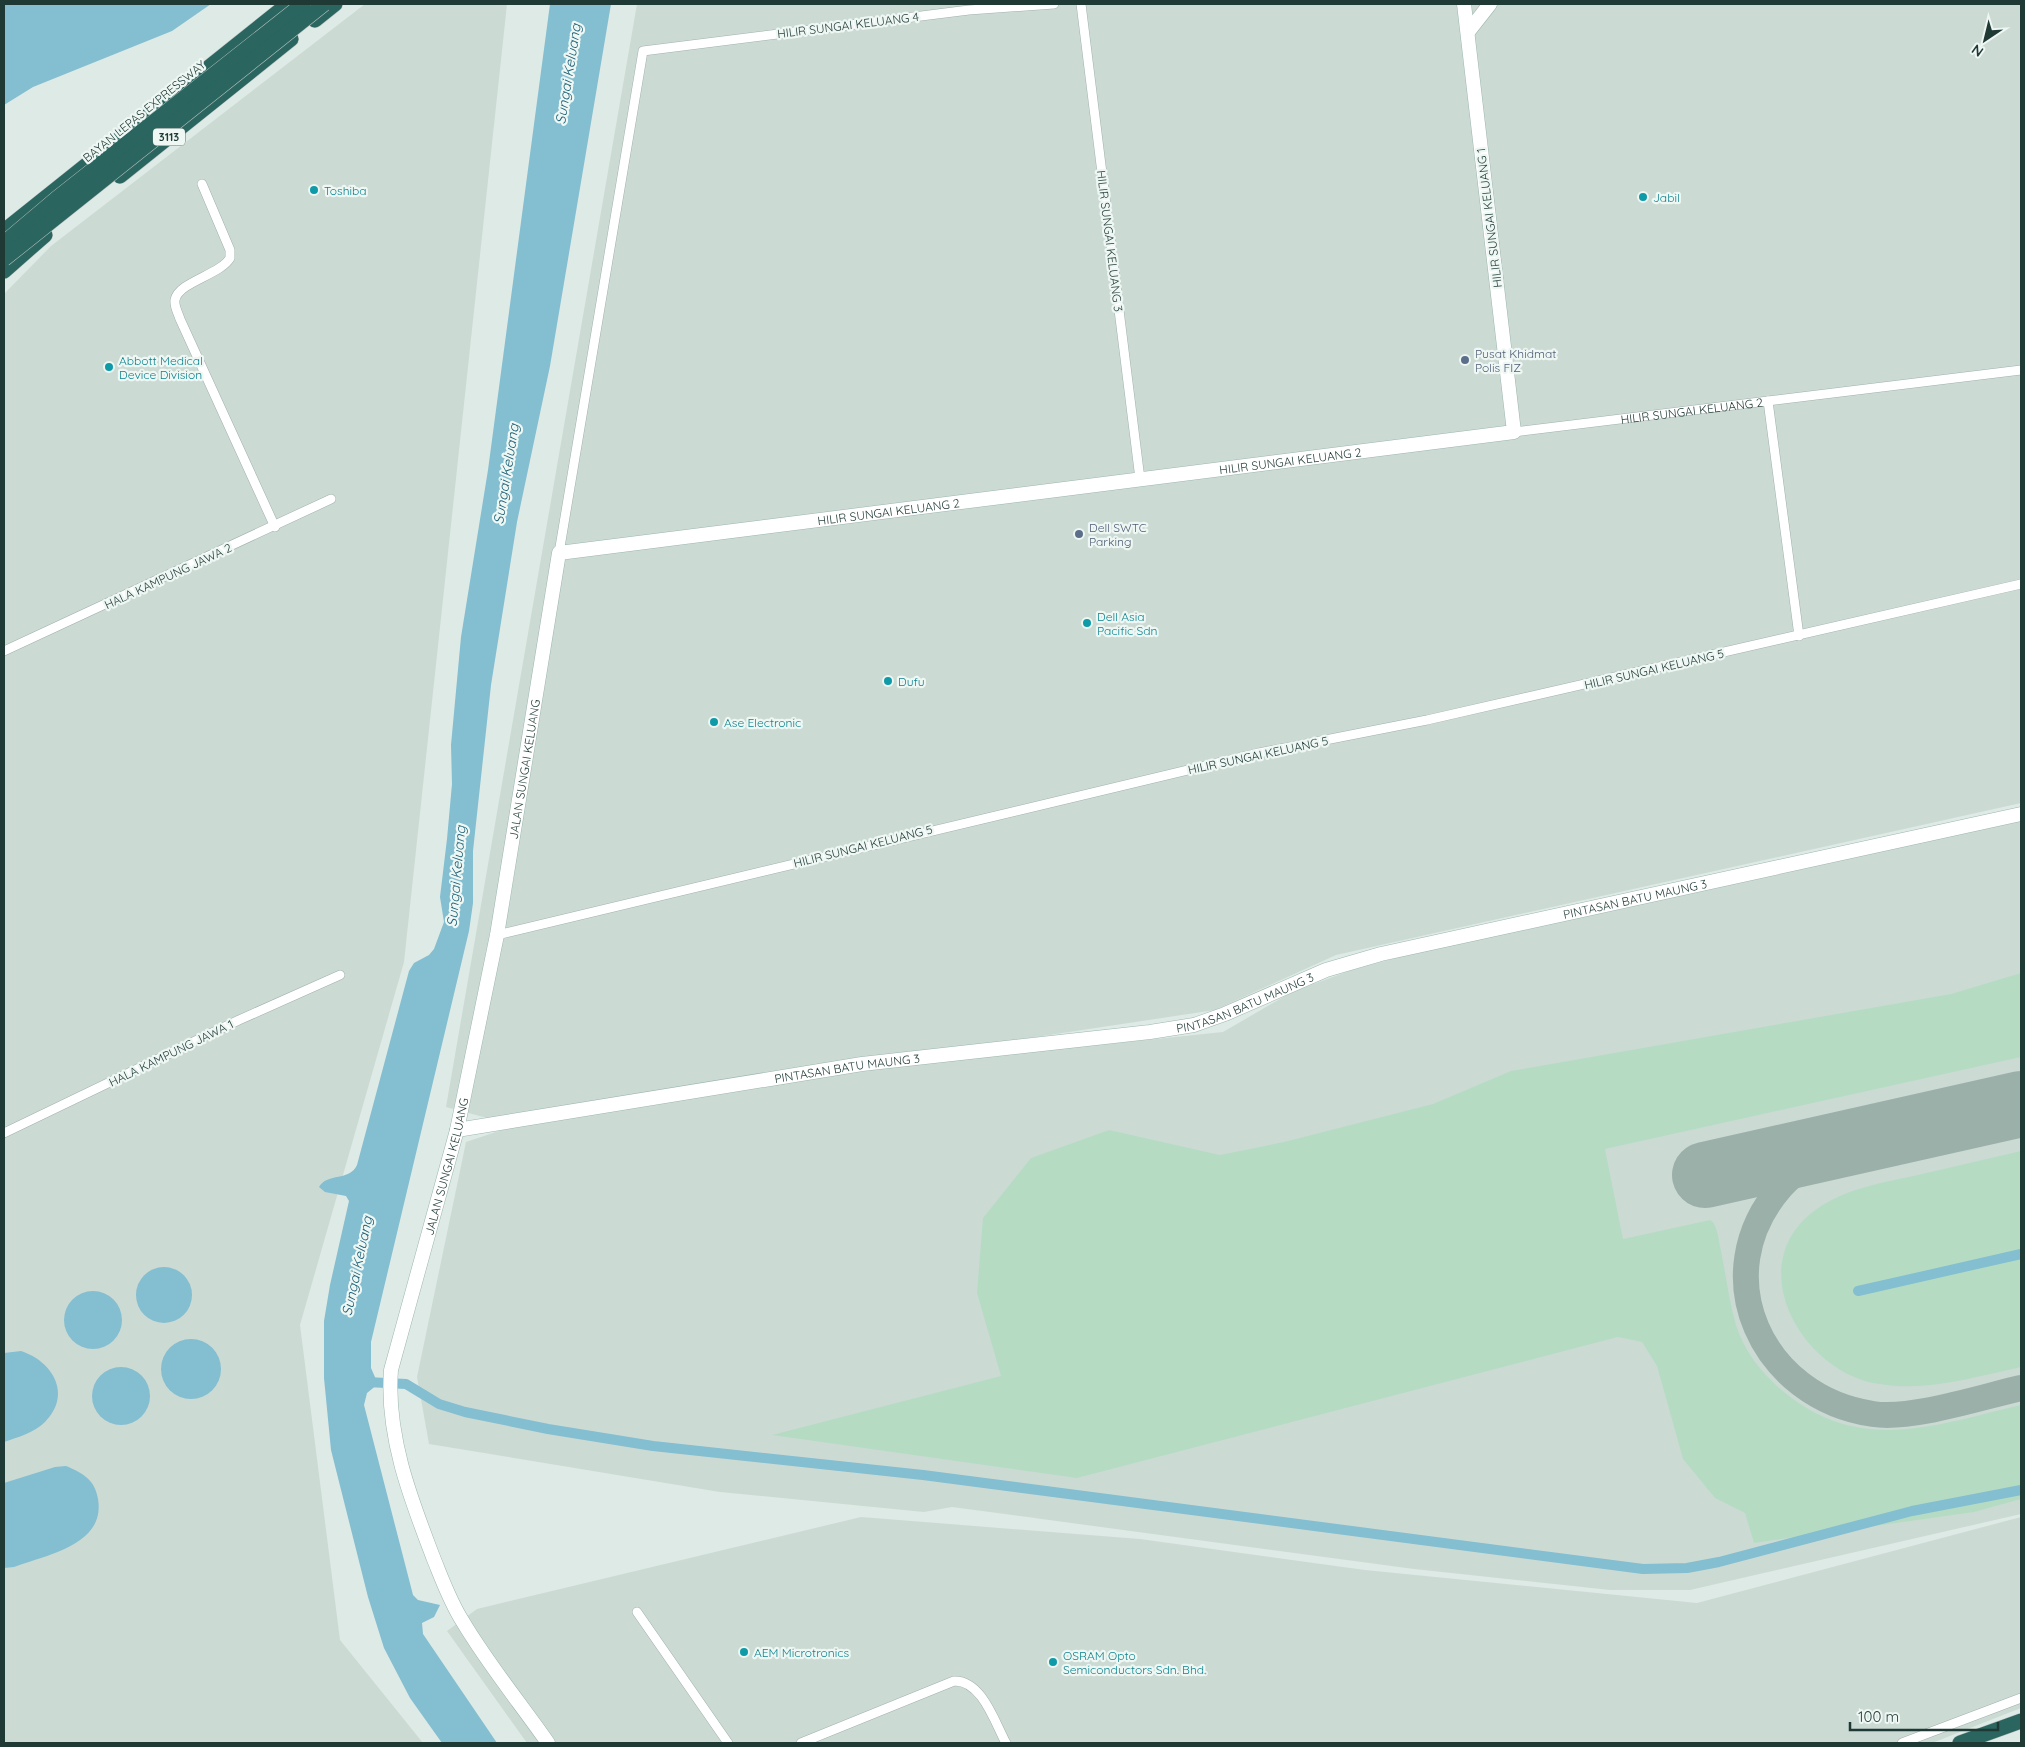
<svg xmlns="http://www.w3.org/2000/svg" width="2025" height="1747" font-family="Quicksand,sans-serif">
  <style>
    .built { fill: #ccdad4 }
    .green { fill: #b5dcc3 }
    .water { fill: #83bed1 }
    .lines { fill: none; stroke-linecap: round; stroke-linejoin: round }
    .canal { stroke: #83bed1; stroke-width: 10 }
    .taxiway { stroke: #9cb0aa; stroke-width: 26 }
    .runway { stroke: #9cb0aa; stroke-width: 66 }
    .street-casing { stroke: #a1b1ad; stroke-width: 10 }
    .secondary-casing { stroke: #9db6af; stroke-width: 15 }
    .highway-casing { stroke: #bcc4c2; stroke-width: 16 }
    .street { stroke: #fff; stroke-width: 9 }
    .secondary { stroke: #fff; stroke-width: 14 }
    .highway { stroke: #2a665f; stroke-width: 15 }
    .highway-bridge-casing { stroke: #bcc4c2; stroke-width: 16; stroke-linecap: butt }
    .highway-bridge { stroke: #2a665f; stroke-width: 15 }
    .culture-dot { fill: #0f9aa8; stroke: #eef7f3; stroke-width: 2 }
    .service-dot { fill: #5c6f8a; stroke: #eef7f3; stroke-width: 2 }
    .labels { text-anchor: middle; dominant-baseline: central; stroke-width: 4.5; stroke-linejoin: round; paint-order: stroke }
    .shield { fill: #eef7f3; stroke: #5d726e; stroke-width: 1 }
    .shield-label { font-size: 11px; font-weight: bold; fill: #1f3935 }
    .street-label { font-size: 12px; fill: #1f3935; stroke: #eef7f3 }
    .culture-label { font-size: 12px; fill: #0d838f; stroke: #eef7f3; text-anchor: start }
    .service-label { font-size: 12px; fill: #4e5e75; stroke: #eef7f3; text-anchor: start }
    .water-label { font-size: 14px; font-style: italic; fill: #195e76; stroke: #eef7f3 }
  </style>
  <rect width="100%" height="100%" fill="#deeae5"/>
  <g class="built">
    <polygon points="365,4 507,4 404,962 300,1325 340,1640 423,1743 4,1743 4,294 51,246"/>
    <polygon points="637,4 2021,4 2021,803 1336,955 1215,1010 491,1119 446,1107"/>
    <polygon points="2021,819 2021,1514 1690,1590 1610,1590 1414,1569 952,1507 924,1512 720,1492 429,1444 417,1377 466,1142 514,1126 866,1069 1223,1032 1292,992 1349,971 1439,946"/>
    <polygon points="861,1517 1140,1539 1365,1570 1697,1603 2021,1517 2021,1708 1932,1743 527,1743 447,1631 477,1609"/>
  </g>
  <g class="green">
    <path d="M 2021,973 L 2021,1057 L 1605,1149 L 1623,1239 L 1710,1220 L 1713,1222 C 1718,1230 1719,1241 1721,1251 C 1726,1275 1729,1301 1736,1325 C 1744,1351 1763,1375 1784,1392 C 1861,1455 1935,1425 2021,1405 L 2021,1499 L 1974,1512 L 1754,1543 L 1745,1513 L 1715,1498 L 1683,1459 L 1657,1366 L 1642,1342 L 1618,1337 L 1077,1478 L 772,1435 L 1001,1376 L 977,1293 L 983,1218 L 1031,1158 L 1109,1130 L 1220,1155 L 1284,1142 L 1433,1104 L 1511,1071 L 1951,994 Z"/>
    <path d="M 2021,1151 L 2021,1367 C 1975,1377 1927,1392 1879,1384 C 1806,1374 1743,1272 1809,1215 C 1841,1188 1883,1183 1922,1174 C 1955,1166 1988,1159 2021,1151 Z"/>
  </g>
  <g class="water">
    <polygon points="4,4 211,4 172,31 33,87 4,105"/>
    <path d="M 550,4 L 611,4 L 550,366 L 517,522 L 491,685 L 473,851 L 473,903 L 469,931 L 371,1342 L 371,1368 L 378,1384 L 367,1393 L 364,1405 L 413,1595 L 418,1600 L 440,1605 L 434,1617 L 422,1623 L 423,1634 L 497,1743 L 442,1743 L 410,1698 L 384,1648 L 368,1597 L 331,1450 L 324,1378 L 324,1321 L 330,1285 L 349,1201 L 346,1196 L 325,1192 L 319,1187 C 328,1172 349,1182 357,1165 L 409,971 L 414,963 L 429,955 L 434,949 L 444,922 L 440,897 L 447,839 L 452,784 L 451,745 L 461,637 L 488,470 Z"/>
    <circle cx="164" cy="1295" r="28"/>
    <circle cx="93" cy="1320" r="29"/>
    <circle cx="191" cy="1369" r="30"/>
    <path d="M 21,1351 C 52,1361 73,1394 45,1422 C 34,1433 18,1437 4,1442 L 4,1353 Z"/>
    <circle cx="121" cy="1396" r="29"/>
    <path d="M 66,1466 C 83,1473 95,1480 98,1499 C 106,1545 46,1555 14,1567 L 4,1568 L 4,1483 L 55,1467 Z"/>
  </g>
  <g class="lines">
    <g class="canal">
      <polyline points="1858,1291 2021,1254"/>
      <polyline points="367,1382 406,1384 439,1404 465,1412 548,1429 653,1446 923,1475 1643,1569 1687,1568 1719,1562 1912,1511 2021,1490"/>
    </g>
    <path class="taxiway" d="M 1858,1141 C 1832,1153 1800,1165 1781,1187 C 1704,1275 1762,1398 1873,1414 C 1912,1420 1981,1397 2021,1388"/>
    <polyline class="runway" points="1705,1175 2021,1104"/>
    <defs>
      <g id="street">
        <polyline points="1081,4 1140,479"/>
        <path d="M 202,184 L 230,250 L 230,258 C 220,275 178,282 175,300 C 174,306 178,313 180,319 L 275,527"/>
        <polyline points="1768,401 1799,636"/>
        <path id="s1" d="M 1514,432 L 2021,370"/>
        <polyline points="559,553 643,51 969,10 1054,4"/>
        <polyline points="4,651 331,499"/>
        <polyline points="497,935 1259,753 1427,720 2021,584"/>
        <polyline points="4,1133 239,1020 340,975"/>
        <polyline points="637,1612 728,1743"/>
        <path d="M 801,1743 L 954,1681 C 982,1680 995,1723 1006,1743"/>
        <polyline points="1902,1743 2021,1698"/>
      </g>
      <g id="secondary">
        <polyline points="1468,32 1490,4"/>
        <path id="s2" d="M 457,1130 L 862,1064 L 1150,1032 L 1194,1025 L 1225,1014 L 1326,970 L 1381,954 L 2021,814"/>
        <path id="s3" d="M 548,1743 C 520,1703 488,1664 463,1622 C 450,1602 442,1579 433,1557 C 410,1497 386,1435 391,1370 L 457,1130 L 497,935 L 559,553 L 1514,432 L 1464,4"/>
      </g>
      <g id="highway">
        <polyline points="315,20 335,4"/>
        <polyline points="120,176 291,39"/>
        <polyline points="4,231 288,4"/>
        <polyline points="4,271 45,235"/>
        <polyline points="1960,1743 2021,1721"/>
      </g>
    </defs>
    <use href="#street" class="street-casing"/>
    <use href="#secondary" class="secondary-casing"/>
    <use href="#highway" class="highway-casing"/>
    <use href="#street" class="street"/>
    <use href="#secondary" class="secondary"/>
    <use href="#highway" class="highway"/>
    <defs>
      <g id="highway-bridge">
        <polyline points="4,243 56,199 303,4"/>
        <polyline points="4,259 324,4"/>
      </g>
    </defs>
    <use href="#highway-bridge" class="highway-bridge-casing"/>
    <use href="#highway-bridge" class="highway-bridge"/>
  </g>
  <g class="culture-dot">
    <circle cx="314" cy="190" r="5"/>
    <circle cx="1643" cy="197" r="5"/>
    <circle cx="109" cy="367" r="5"/>
    <circle cx="1087" cy="623" r="5"/>
    <circle cx="888" cy="681" r="5"/>
    <circle cx="714" cy="722" r="5"/>
    <circle cx="744" cy="1652" r="5"/>
    <circle cx="1053" cy="1662" r="5"/>
  </g>
  <g class="service-dot">
    <circle cx="1465" cy="360" r="5"/>
    <circle cx="1079" cy="534" r="5"/>
  </g>
  <g class="labels">
    <rect class="shield" x="153" y="128.5" width="32" height="17" rx="4"/>
    <g class="shield-label">
      <text x="169" y="137">3113</text>
    </g>
    <g class="street-label">
      <text transform="translate(848 25) rotate(-7)">HILIR SUNGAI KELUANG 4</text>
      <text transform="translate(144 111) rotate(-39)">BAYAN LEPAS EXPRESSWAY</text>
      <text transform="translate(1489 218) rotate(-97)">HILIR SUNGAI KELUANG 1</text>
      <text transform="translate(1110 241) rotate(83)">HILIR SUNGAI KELUANG 3</text>
      <text stroke="none"><textPath href="#s1" startOffset="179">HILIR SUNGAI KELUANG 2</textPath></text>
      <text stroke="none"><textPath href="#s3" startOffset="1985">HILIR SUNGAI KELUANG 2</textPath></text>
      <text stroke="none"><textPath href="#s3" startOffset="1580">HILIR SUNGAI KELUANG 2</textPath></text>
      <text transform="translate(168 576) rotate(-25)">HALA KAMPUNG JAWA 2</text>
      <text transform="translate(1654 669) rotate(-13)">HILIR SUNGAI KELUANG 5</text>
      <text transform="translate(1258 755) rotate(-12)">HILIR SUNGAI KELUANG 5</text>
      <text stroke="none"><textPath href="#s3" startOffset="1029">JALAN SUNGAI KELUANG</textPath></text>
      <text transform="translate(863 846) rotate(-14)">HILIR SUNGAI KELUANG 5</text>
      <text stroke="none"><textPath href="#s2" startOffset="1205">PINTASAN BATU MAUNG 3</textPath></text>
      <text stroke="none"><textPath href="#s2" startOffset="800">PINTASAN BATU MAUNG 3</textPath></text>
      <text transform="translate(171 1053) rotate(-26)">HALA KAMPUNG JAWA 1</text>
      <text stroke="none"><textPath href="#s2" startOffset="395">PINTASAN BATU MAUNG 3</textPath></text>
      <text stroke="none"><textPath href="#s3" startOffset="624">JALAN SUNGAI KELUANG</textPath></text>
    </g>
    <g class="culture-label">
      <text x="324" y="190">Toshiba</text>
      <text x="1653" y="197">Jabil</text>
      <text x="119" y="360">Abbott Medical<tspan x="119" dy="14">Device Division</tspan></text>
      <text x="1097" y="616">Dell Asia<tspan x="1097" dy="14">Pacific Sdn</tspan></text>
      <text x="898" y="681">Dufu</text>
      <text x="724" y="722">Ase Electronic</text>
      <text x="754" y="1652">AEM Microtronics</text>
      <text x="1063" y="1655">OSRAM Opto<tspan x="1063" dy="14">Semiconductors Sdn. Bhd.</tspan></text>
    </g>
    <g class="service-label">
      <text x="1475" y="353">Pusat Khidmat<tspan x="1475" dy="14">Polis FIZ</tspan></text>
      <text x="1089" y="527">Dell SWTC<tspan x="1089" dy="14">Parking</tspan></text>
    </g>
    <g class="water-label">
      <text transform="translate(568 74) rotate(-81)">Sungai Keluang</text>
      <text transform="translate(506 474) rotate(-81)">Sungai Keluang</text>
      <text transform="translate(456 876) rotate(-85)">Sungai Keluang</text>
      <text transform="translate(357 1266) rotate(-78)">Sungai Keluang</text>
    </g>
  </g>
  <rect width="2025" height="1747" fill="none" stroke="#1f3935" stroke-width="10"/>
  <g transform="translate(1985 40) rotate(215)" stroke="#eef7f3" stroke-width="4" paint-order="stroke">
  <path d="M0-4L9 19L0 12L-9 19Z" fill="#1f3935"/>
  <text y="-8" font-size="14" font-weight="bold" text-anchor="middle" fill="#1f3935">N</text>
  </g>
  <path d="M1850 1722v8h148v-8" fill="none" stroke="#1f3935" stroke-width="2.5"/>
  <text x="1858" y="1722" font-size="15" fill="#1f3935" stroke="#eef7f3" stroke-width="4" paint-order="stroke">100 m</text>
</svg>
